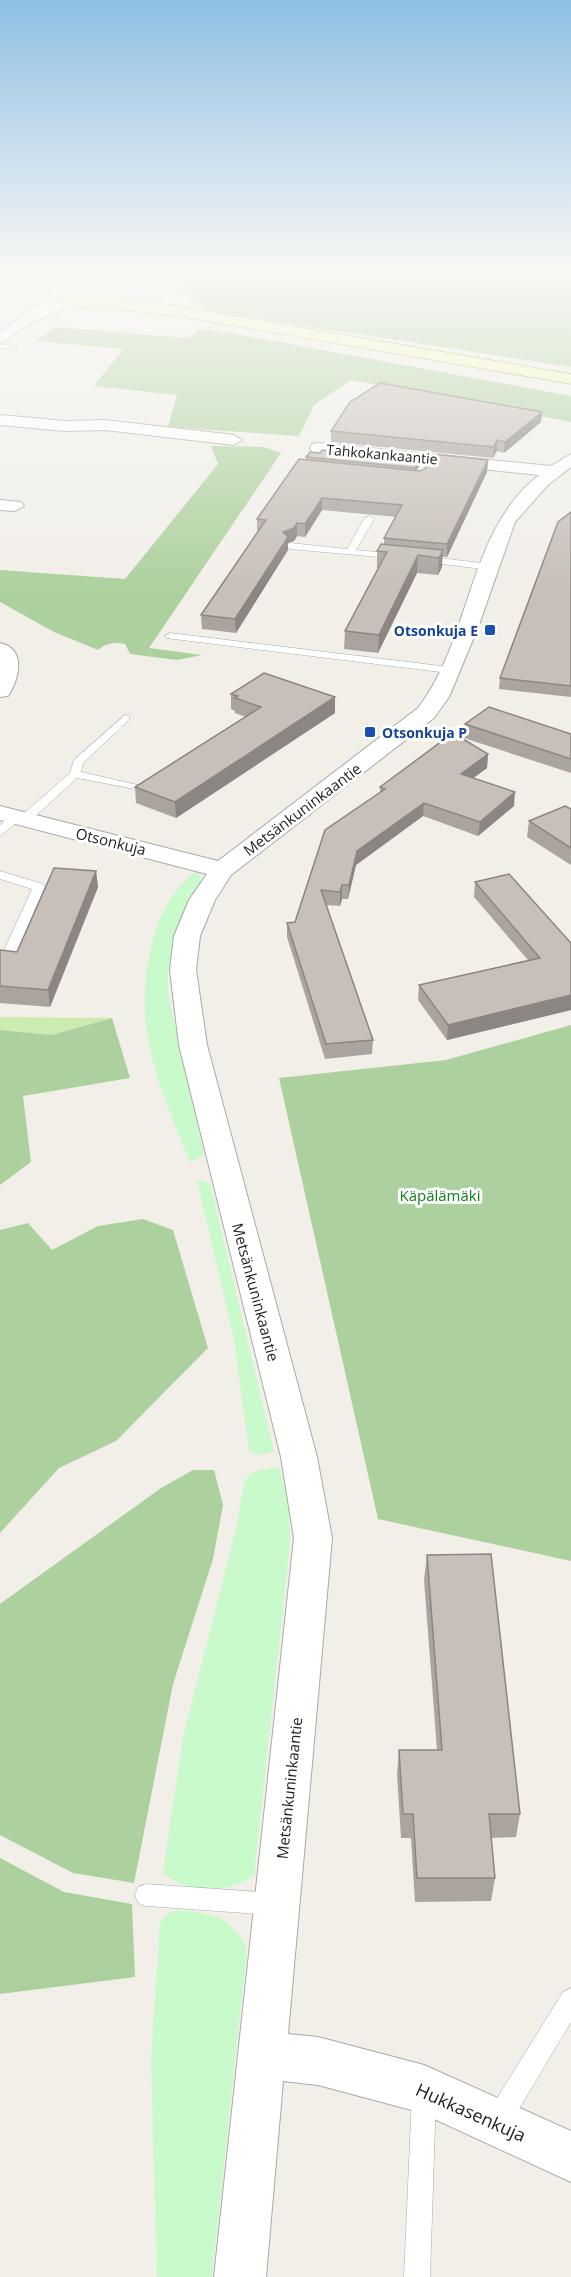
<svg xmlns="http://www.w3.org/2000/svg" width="571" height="2277" font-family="'Open Sans',sans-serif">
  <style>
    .grass { fill: #cdebb0 }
    .forest { fill: #add19e }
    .park { fill: #c8facc }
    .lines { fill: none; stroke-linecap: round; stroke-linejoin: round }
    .lane-casing { stroke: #a9a9a9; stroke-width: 1 }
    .street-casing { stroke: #a9a9a9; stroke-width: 2 }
    .secondary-casing { stroke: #707d05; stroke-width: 1 }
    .lane { fill: #fff; fill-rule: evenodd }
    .street { fill: #fff; fill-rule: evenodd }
    .secondary { fill: #f7fabf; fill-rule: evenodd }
    .wall { fill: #aba49e }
    .shaded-wall { fill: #8b8681 }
    .building { fill: #c7bfb8; stroke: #8b8681; stroke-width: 1.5 }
    .transit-dot { fill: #1a4fb4; stroke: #fff; stroke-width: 2 }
    .labels { text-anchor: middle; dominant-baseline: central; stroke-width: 6; stroke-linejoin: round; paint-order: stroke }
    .far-street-label { font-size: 14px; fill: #222; stroke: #fff }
    .far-transit-label { font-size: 14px; font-weight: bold; fill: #164399; stroke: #fff; text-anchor: end }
    .street-label { font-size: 15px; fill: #222; stroke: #fff }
    .park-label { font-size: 15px; fill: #0c8416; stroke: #fff }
    .near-street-label { font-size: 18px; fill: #222; stroke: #fff }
  </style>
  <rect width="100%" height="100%" fill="#f2efe9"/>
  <polygon class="grass" points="0,1017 112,1018 52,1035 0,1030"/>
  <g class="forest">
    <polygon points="152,271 571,271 571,367 209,311 173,287 195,281"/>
    <polygon points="55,327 188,338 199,329 209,329 571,396 571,422 351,380 314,405 299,436 168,427 177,395 94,386 123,349 36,341"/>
    <path d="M 211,446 L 264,447 L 281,453 L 149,648 L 202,655 L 177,660 L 130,654 L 125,644 C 114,642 107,643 98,650 L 54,632 L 0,602 L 0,570 L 125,579 L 218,464 Z"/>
    <polygon points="112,1018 130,1078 23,1096 31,1162 0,1185 0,1030 52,1035"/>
    <polygon points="571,1025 571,1561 378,1519 279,1078 446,1060"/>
    <polygon points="143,1219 173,1230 208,1348 116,1441 59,1468 0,1533 0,1230 28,1223 52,1250 98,1226"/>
    <polygon points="193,1470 214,1470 223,1505 213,1559 173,1684 134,1883 73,1873 0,1835 0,1604 161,1488"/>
    <polygon points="0,1858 64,1892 132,1904 135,1977 0,1994"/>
  </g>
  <g class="park">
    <path d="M 196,871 L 200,874 L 201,881 C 179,916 166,952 168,994 L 204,1155 L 190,1162 C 161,1090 133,1032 150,953 C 156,921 170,892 196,871 Z"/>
    <polygon points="197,1180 210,1183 274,1452 258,1455 249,1451 234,1339"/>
    <path d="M 279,1467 L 289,1506 L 290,1543 L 254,1876 C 222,1894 192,1895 163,1873 L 183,1737 L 235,1533 L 245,1480 L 253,1472 Z"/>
    <path d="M 181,1910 C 214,1914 232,1916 247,1949 L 212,2277 L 157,2277 L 151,2060 L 160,1922 L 170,1912 Z"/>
  </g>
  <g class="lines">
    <defs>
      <g id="lane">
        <polygon points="0,344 17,347 13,349 0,348"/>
        <polygon points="369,516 374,519 356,550 398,554 401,555 401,559 290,549 285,546 290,543 347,549 364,519"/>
        <polygon points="422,556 490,564 495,567 490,570 419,561 417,559"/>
        <polygon points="170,633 449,667 454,670 449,673 166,638 165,636"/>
        <polygon points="125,715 129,716 129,720 83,763 81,772 151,788 151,792 77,778 29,822 20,820 0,836 0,825 12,814 21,816 70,773 74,760"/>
        <polygon points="0,871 43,884 45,887 16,953 0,960 0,952 4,950 32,889 0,879"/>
        <polygon points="146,1884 275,1893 283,1896 286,1904 283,1912 275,1915 146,1906 138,1903 135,1895 138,1887"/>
        <polygon points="571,1988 571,2022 507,2129 498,2132 489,2129 486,2120 489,2111 563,1992"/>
        <polygon points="424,2083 433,2086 436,2095 430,2277 404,2277 412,2095 415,2086"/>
      </g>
      <g id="street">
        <polygon points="124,271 134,271 136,274 98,288 91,284"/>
        <polygon points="57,290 64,294 51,306 77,297 84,301 30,323 0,344 0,333"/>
        <polygon points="0,415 65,421 105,420 234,435 242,440 234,445 105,430 65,431 0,425"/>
        <path d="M 318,443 L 551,466 L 571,454 L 571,467 L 548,485 L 515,522 L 479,625 L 449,697 L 434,718 L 231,875 L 215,900 L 200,936 L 196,970 L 207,1045 L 317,1457 L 332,1538 L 288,2034 L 318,2037 L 424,2065 L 571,2131 L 571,2182 L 419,2112 L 318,2085 L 283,2081 L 266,2277 L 214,2277 L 294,1538 L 281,1457 L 179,1045 L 170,970 L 174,936 L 189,900 L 207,874 L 0,820 L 0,806 L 218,861 L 418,708 C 472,638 467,531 539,475 L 312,452 L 310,448 L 312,444 Z"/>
        <polygon points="0,500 21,502 24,506 15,511 0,510"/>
        <path d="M 0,643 C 27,649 19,679 8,696 L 0,697 Z"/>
      </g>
      <path id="secondary" d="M 3,271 C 20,271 44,273 58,284 C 64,289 64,294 73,296 C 88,298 101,294 115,290 L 123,295 L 117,299 L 172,305 L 571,374 L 571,384 L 172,315 L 69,305 L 54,299 L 47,290 Z"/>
    </defs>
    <use href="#lane" class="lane-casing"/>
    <use href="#street" class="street-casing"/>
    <use href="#secondary" class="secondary-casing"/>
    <use href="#lane" class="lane"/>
    <use href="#street" class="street"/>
    <use href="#secondary" class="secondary"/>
  </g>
  <g class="wall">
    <polygon points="541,422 504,453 497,451 493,458 331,442 331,431"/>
    <polygon points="320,453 420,460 420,465 416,470 419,471 488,460 487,472 447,557 442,557 442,567 438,575 417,573 378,653 344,649 345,631 378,568 377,568 377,551 384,544 384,538 396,517 322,510 305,537 297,536 294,541 288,543 288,550 236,633 202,629 201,615 257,532 257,519 306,460 306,457"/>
    <polygon points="571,512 571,697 499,689 500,678"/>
    <polygon points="231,694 335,697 335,713 176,818 136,803 135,787 246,717 235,713 235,711 231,709"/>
    <polygon points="465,724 571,734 571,773 464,738"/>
    <polygon points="488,754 487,768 473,778 514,806 478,836 423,816 356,865 348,899 342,899 340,906 326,905 373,1040 372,1054 325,1059 287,937 287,923 295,922 380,792 380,787"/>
    <polygon points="571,809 571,865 527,837 529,821"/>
    <polygon points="96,871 98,887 50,1007 0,1003 0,950 17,952"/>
    <polygon points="475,882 571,943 571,1010 447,1040 418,1000 419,985 528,960 474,897"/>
    <polygon points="427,1555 520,1814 516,1837 491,1838 495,1878 491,1901 415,1902 411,1838 401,1838 397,1774 399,1750 437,1750 424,1580"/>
  </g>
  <g class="shaded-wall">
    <polygon points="542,412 541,422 504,453 505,442"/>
    <polygon points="497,440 497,451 493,458 494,447"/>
    <polygon points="420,460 420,465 415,473 415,468"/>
    <polygon points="488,460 487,472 447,557 447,544"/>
    <polygon points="322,498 322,510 305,537 305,524"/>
    <polygon points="297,523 297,536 294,541 288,543 288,550 236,633 235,619 283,532"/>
    <polygon points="443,550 442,567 438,575 439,558"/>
    <polygon points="418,555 417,573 378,653 379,635"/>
    <polygon points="335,697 335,713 176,818 175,802"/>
    <polygon points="488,754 487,768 460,788 461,774"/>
    <polygon points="515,792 514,806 478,836 480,822"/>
    <polygon points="424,803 423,816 356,865 348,899 349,885 357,851"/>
    <polygon points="96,871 98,887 50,1007 48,990"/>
    <polygon points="342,885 342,899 340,906 340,892"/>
    <polygon points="571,995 571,1010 447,1040 448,1025"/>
  </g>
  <g class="building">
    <polygon points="380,383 542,412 505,442 497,440 494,447 331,431 350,402"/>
    <polygon points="322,450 420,460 415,468 306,457 310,452 320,453"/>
    <polygon points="433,454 488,460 447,544 384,538 402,505 322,498 305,524 297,523 294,528 283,532 288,537 235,619 201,615 266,520 257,519 299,459 419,471 425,469"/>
    <polygon points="571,512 571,686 500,678 558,522"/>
    <polygon points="381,544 443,550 439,558 418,555 379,635 345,631 387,552 377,551"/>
    <polygon points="264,673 335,697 175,802 135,787 261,707 235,698 238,696 231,694"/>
    <polygon points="489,707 571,734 571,759 465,724"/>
    <polygon points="453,733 488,754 461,774 515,792 480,822 424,803 357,851 349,885 342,885 340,892 321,890 373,1040 326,1044 287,923 295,922 325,830 385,789 380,787"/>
    <polygon points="565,806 571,809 571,848 529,821"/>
    <polygon points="54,868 96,871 48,990 0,986 0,950 17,952"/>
    <polygon points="509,874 571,943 571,995 448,1025 419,985 540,958 475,882"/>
    <polygon points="491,1554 520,1814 489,1814 495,1878 417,1878 413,1814 403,1814 399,1750 442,1750 427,1555"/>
  </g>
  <linearGradient id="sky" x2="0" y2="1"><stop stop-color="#8fc0e4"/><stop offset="0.46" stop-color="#f9f8f5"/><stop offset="1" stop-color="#f9f8f5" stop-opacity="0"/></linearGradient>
  <rect width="571" height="590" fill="url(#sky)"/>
  <g class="transit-dot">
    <rect x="484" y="624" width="12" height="12" rx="3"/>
    <rect x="364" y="726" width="12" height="12" rx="3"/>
  </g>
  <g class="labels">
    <g class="far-street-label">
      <text transform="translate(382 454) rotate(5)">Tahkokankaantie</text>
    </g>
    <g class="far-transit-label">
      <text x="478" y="630">Otsonkuja E</text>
      <text x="382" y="732" text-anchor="start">Otsonkuja P</text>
    </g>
    <g class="street-label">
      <text transform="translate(302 809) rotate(-37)">Metsänkuninkaantie</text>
      <text transform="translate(111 841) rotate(14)">Otsonkuja</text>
      <text transform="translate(256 1292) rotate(75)">Metsänkuninkaantie</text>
      <text transform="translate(289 1788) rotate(-84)">Metsänkuninkaantie</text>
    </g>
    <g class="park-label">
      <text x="440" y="1195">Käpälämäki</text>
    </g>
    <g class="near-street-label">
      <text transform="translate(471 2112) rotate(24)">Hukkasenkuja</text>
    </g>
  </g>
</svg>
